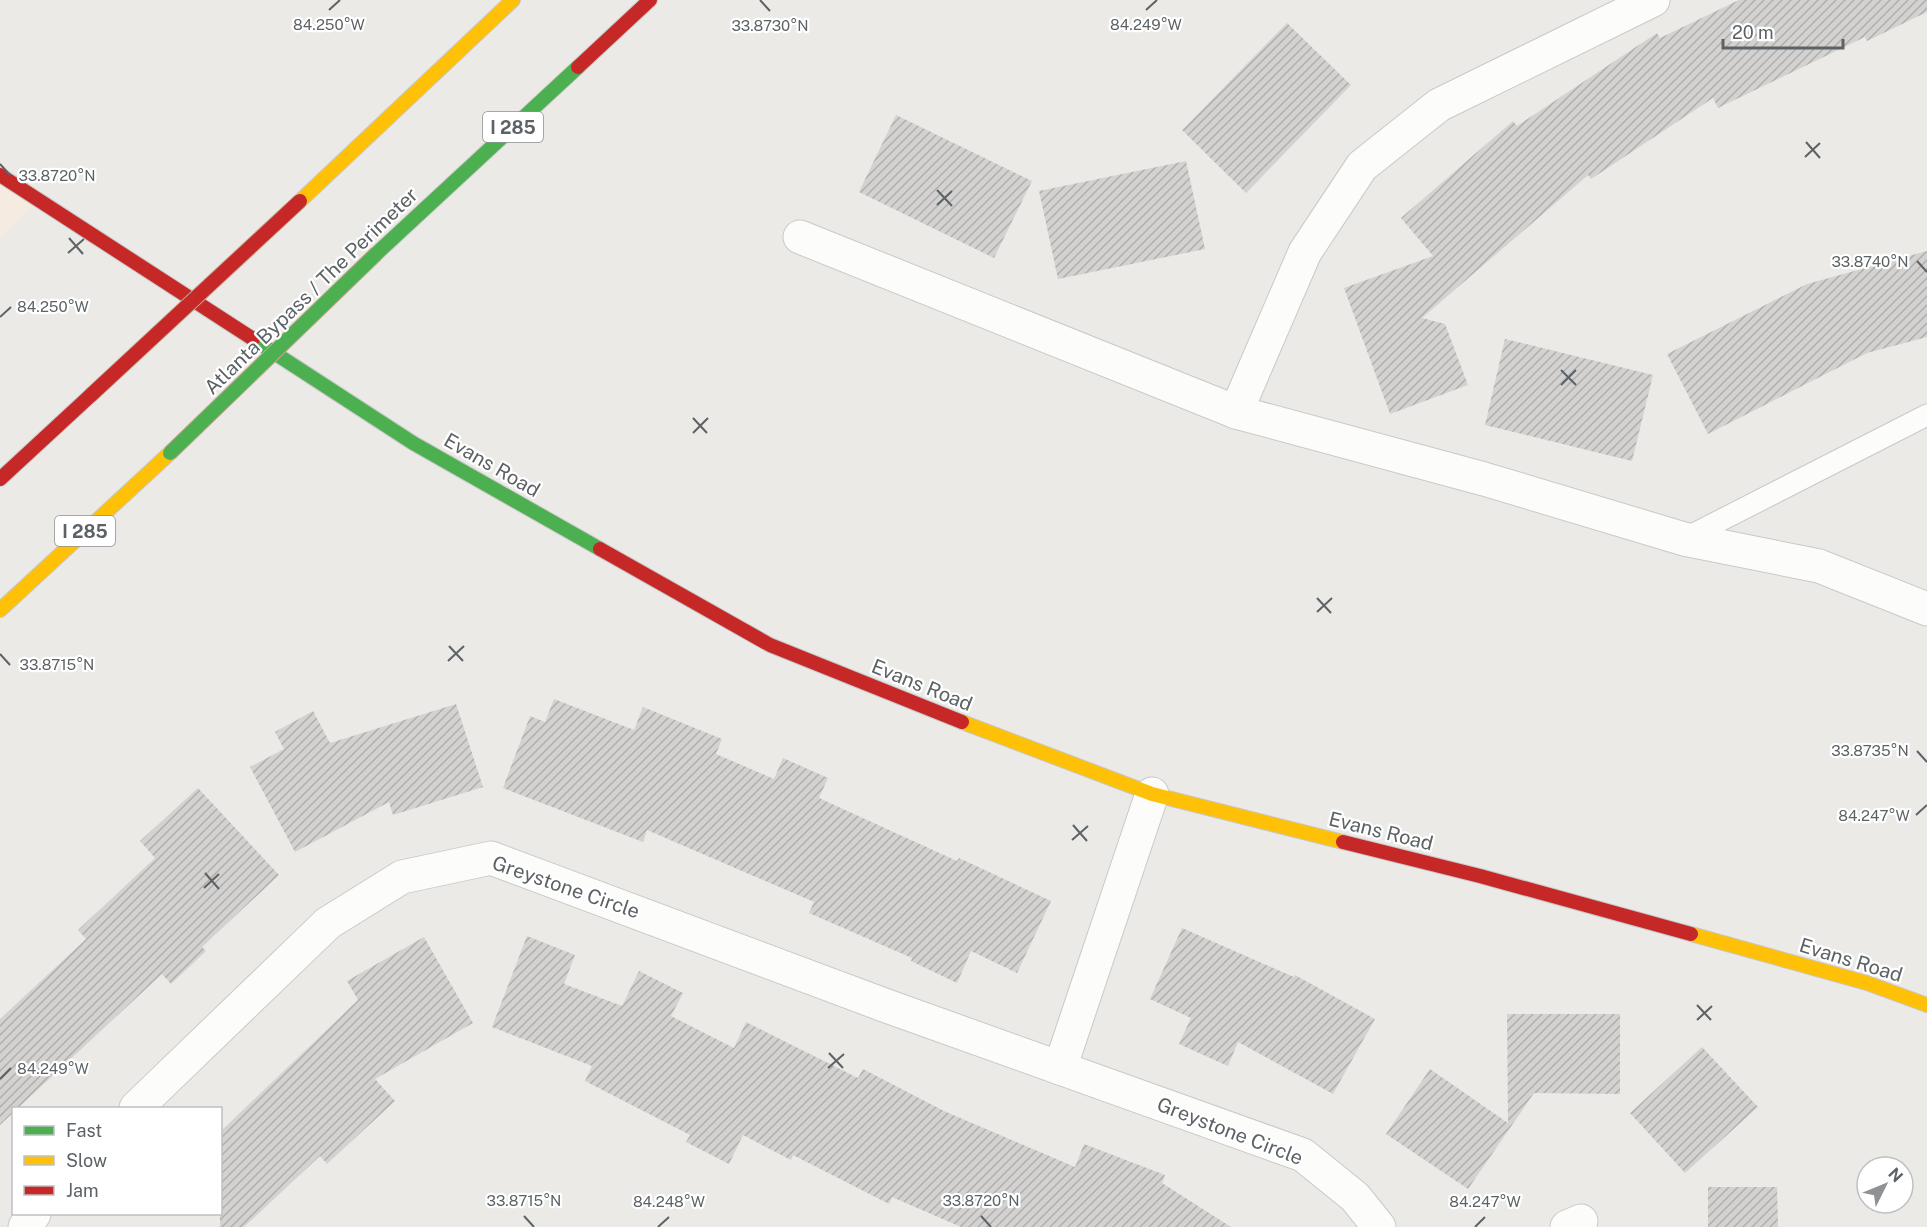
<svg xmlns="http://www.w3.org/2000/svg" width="1927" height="1227" font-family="'Public Sans',sans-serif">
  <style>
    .commercial { fill: #f6ebe0 }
    .building { fill: url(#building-hatch) }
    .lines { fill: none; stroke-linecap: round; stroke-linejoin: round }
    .lane-casing { stroke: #c8c9c9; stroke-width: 23 }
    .street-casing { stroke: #c8c9c9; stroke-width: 35 }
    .fast-casing { stroke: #c7c8c8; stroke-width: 16 }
    .slow-casing { stroke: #c7c8c8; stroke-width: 16 }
    .jam-casing { stroke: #c7c8c8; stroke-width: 16 }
    .lane { stroke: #fcfcfb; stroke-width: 21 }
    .street { stroke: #fcfcfb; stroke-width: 33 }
    .fast { stroke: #4caf50; stroke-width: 14 }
    .slow { stroke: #ffc107; stroke-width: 14 }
    .jam { stroke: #c62828; stroke-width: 14 }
    .fast-bridge-casing { stroke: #c4a993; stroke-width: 16; stroke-linecap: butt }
    .jam-bridge-casing { stroke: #c4a993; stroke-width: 16; stroke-linecap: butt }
    .fast-bridge { stroke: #4caf50; stroke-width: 14 }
    .jam-bridge { stroke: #c62828; stroke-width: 14 }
    .ticks { fill: none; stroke: #5c6265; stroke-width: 2 }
    .labels { text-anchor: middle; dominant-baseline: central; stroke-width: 4.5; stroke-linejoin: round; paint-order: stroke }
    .shield { fill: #fff; stroke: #8d9193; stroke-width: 1.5 }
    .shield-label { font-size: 18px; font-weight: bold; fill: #5c6265 }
    .street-label { font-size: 20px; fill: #5c6265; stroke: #fff }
    .ticks-label { font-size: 15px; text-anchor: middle; fill: #5c6265; stroke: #fff; stroke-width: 4.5; stroke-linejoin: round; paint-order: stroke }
  </style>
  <defs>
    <pattern id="building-hatch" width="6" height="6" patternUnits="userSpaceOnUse" patternTransform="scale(1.5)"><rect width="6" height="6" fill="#d4d2d1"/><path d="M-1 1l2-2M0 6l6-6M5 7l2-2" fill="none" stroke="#afaead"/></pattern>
  </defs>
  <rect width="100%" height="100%" fill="#eceae7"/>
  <polygon class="commercial" points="0,166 36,201 0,239"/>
  <g class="building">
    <polygon points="1739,0 1927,0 1927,12 1867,41 1865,37 1718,108 1713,98 1591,179 1588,175 1422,318 1445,324 1468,385 1390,414 1344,288 1433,256 1401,218 1513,121 1517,126 1657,33 1660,38"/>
    <polygon points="1287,23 1351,85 1246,193 1182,130"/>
    <polygon points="896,115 1032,181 994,258 859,192"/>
    <polygon points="1186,161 1205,249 1058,279 1039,191"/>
    <polygon points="1927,251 1927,337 1867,353 1708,434 1667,354 1807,284"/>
    <polygon points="1505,339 1653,375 1632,461 1485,425"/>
    <polygon points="554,699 634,730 643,707 722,739 716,754 774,779 783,758 828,778 819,798 957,861 959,858 1051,901 1017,973 971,951 957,983 911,961 912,958 809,913 814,902 647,830 643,842 503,788 530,716 545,722"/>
    <polygon points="456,704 483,787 393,815 389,802 295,852 250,767 284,749 275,732 313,711 330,743"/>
    <polygon points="198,788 279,875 202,947 206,951 171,984 162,974 18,1108 14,1108 14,1112 0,1125 0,1019 86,939 78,930 155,858 140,841"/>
    <polygon points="1182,928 1294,977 1295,975 1375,1019 1333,1094 1238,1042 1228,1066 1179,1044 1191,1018 1150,999"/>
    <polygon points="527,936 575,955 564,984 622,1006 639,971 683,993 671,1016 734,1048 746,1022 858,1078 863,1069 944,1111 1075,1167 1084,1144 1165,1175 1162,1183 1231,1227 961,1227 892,1197 889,1204 793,1155 791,1160 743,1135 729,1164 686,1142 690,1135 585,1081 592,1066 492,1027"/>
    <polygon points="424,937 473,1023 375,1079 395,1101 327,1164 320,1156 244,1227 220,1227 220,1132 358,1000 347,981"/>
    <polygon points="1507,1014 1620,1014 1620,1094 1534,1093 1468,1189 1386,1134 1430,1069 1508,1123"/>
    <polygon points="1702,1047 1758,1107 1685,1173 1630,1113"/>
    <polygon points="1708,1187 1777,1187 1778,1227 1708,1227"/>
  </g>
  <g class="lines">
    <defs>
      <polyline id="lane" points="1684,539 1927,415"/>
      <g id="street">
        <polyline points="800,237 1236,412 1484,479 1684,539 1819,566 1927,609"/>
        <polyline points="1236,412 1305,252 1362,166 1439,105 1653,0"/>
        <polyline points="1060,1068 1152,794"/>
        <polyline points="136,1108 328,923 402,877 491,858 884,1005 1303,1155 1355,1197 1379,1227"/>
        <polyline points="25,1227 34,1214"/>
        <polyline points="1567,1227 1581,1221"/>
      </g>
      <g id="fast">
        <polyline points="376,254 578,67"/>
        <polyline points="253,339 413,443 600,549"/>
      </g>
      <g id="slow">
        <polyline points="300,201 513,0"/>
        <polyline points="0,610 170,453"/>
        <polyline points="962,722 1152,794 1343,842"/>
        <polyline points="1691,934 1867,983 1927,1005"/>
      </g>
      <g id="jam">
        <polyline points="578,67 650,0"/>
        <polyline points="0,175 253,339"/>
        <polyline points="0,479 91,395"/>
        <polyline points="600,549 770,645 962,722"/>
        <polyline points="1343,842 1480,876 1691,934"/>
      </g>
    </defs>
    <use href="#lane" class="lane-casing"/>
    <use href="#street" class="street-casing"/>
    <use href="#fast" class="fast-casing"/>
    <use href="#slow" class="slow-casing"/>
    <use href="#jam" class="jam-casing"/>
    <use href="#lane" class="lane"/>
    <use href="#street" class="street"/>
    <use href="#fast" class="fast"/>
    <use href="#slow" class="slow"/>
    <use href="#jam" class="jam"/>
    <defs>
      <polyline id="fast-bridge" points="170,453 376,254"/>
      <polyline id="jam-bridge" points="91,395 300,201"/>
    </defs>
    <use href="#fast-bridge" class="fast-bridge-casing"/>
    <use href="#jam-bridge" class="jam-bridge-casing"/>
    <use href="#fast-bridge" class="fast-bridge"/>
    <use href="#jam-bridge" class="jam-bridge"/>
  </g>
  <path class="ticks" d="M 760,0 L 770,11M 329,10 L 340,0M 1146,10 L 1157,0M 1806,142 L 1820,158M 1805,157 L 1820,143M 0,164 L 10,175M 937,190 L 952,206M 937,205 L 952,191M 69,238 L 83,254M 68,253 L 84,239M 1917,261 L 1927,272M 0,317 L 11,307M 1561,370 L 1576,385M 1561,385 L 1576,370M 693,418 L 707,433M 693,433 L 708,418M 1317,598 L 1331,613M 1317,612 L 1332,598M 449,646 L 463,661M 0,654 L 10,665M 448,661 L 464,646M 1917,751 L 1927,762M 1916,815 L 1927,805M 1073,825 L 1087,841M 1072,840 L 1088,826M 205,873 L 219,889M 204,888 L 219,874M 1697,1005 L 1711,1020M 1697,1020 L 1712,1006M 829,1053 L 843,1068M 828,1068 L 844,1054M 0,1079 L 11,1068M 524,1216 L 534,1227M 981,1216 L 991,1227M 658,1227 L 669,1217M 1475,1227 L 1485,1217"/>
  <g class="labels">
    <g class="shield">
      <rect x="483" y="112" width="60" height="30" rx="4.5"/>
      <rect x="55" y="516" width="60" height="30" rx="4.5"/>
    </g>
    <g class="shield-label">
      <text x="513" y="127">I 285</text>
      <text x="85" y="531">I 285</text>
    </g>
    <g class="street-label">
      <text transform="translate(311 291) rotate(-44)">Atlanta Bypass / The Perimeter</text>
      <text transform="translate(492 465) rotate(30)">Evans Road</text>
      <text transform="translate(922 685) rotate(22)">Evans Road</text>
      <text transform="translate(1381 831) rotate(14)">Evans Road</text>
      <text transform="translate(566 887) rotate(19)">Greystone Circle</text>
      <text transform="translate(1851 960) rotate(17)">Evans Road</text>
      <text transform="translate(1230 1131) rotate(21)">Greystone Circle</text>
    </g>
  </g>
  <g class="ticks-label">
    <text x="329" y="30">84.250°W</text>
    <text x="1146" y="30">84.249°W</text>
    <text x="770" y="31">33.8730°N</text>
    <text x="57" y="181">33.8720°N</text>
    <text x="1870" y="267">33.8740°N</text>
    <text x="53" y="312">84.250°W</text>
    <text x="57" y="670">33.8715°N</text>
    <text x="1870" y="756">33.8735°N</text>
    <text x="1874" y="821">84.247°W</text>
    <text x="53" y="1074">84.249°W</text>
    <text x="524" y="1206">33.8715°N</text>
    <text x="981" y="1206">33.8720°N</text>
    <text x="669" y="1207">84.248°W</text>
    <text x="1485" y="1207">84.247°W</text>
  </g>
  <rect x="12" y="1107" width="210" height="108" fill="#ffffff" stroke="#bec0c1" stroke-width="1.5"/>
  <rect x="24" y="1126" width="30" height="9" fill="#4caf50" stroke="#bec0c1" stroke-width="1.5"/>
  <text x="66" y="1137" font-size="18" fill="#5c6265">Fast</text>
  <rect x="24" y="1156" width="30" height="9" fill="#ffc107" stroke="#bec0c1" stroke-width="1.5"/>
  <text x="66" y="1167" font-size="18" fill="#5c6265">Slow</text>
  <rect x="24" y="1186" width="30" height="9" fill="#c62828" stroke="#bec0c1" stroke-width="1.5"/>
  <text x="66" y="1197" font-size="18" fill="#5c6265">Jam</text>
  <g transform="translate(1885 1185) rotate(47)"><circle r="28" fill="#ffffff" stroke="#bec0c1" stroke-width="1.5"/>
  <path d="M0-4.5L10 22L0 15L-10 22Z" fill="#8e9292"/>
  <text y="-9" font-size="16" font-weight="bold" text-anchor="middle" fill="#5c6265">N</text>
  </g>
  <path d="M1723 39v9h120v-9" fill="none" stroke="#5c6265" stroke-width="3"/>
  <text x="1732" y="39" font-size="18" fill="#5c6265" stroke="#ffffff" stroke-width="4.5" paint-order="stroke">20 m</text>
</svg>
